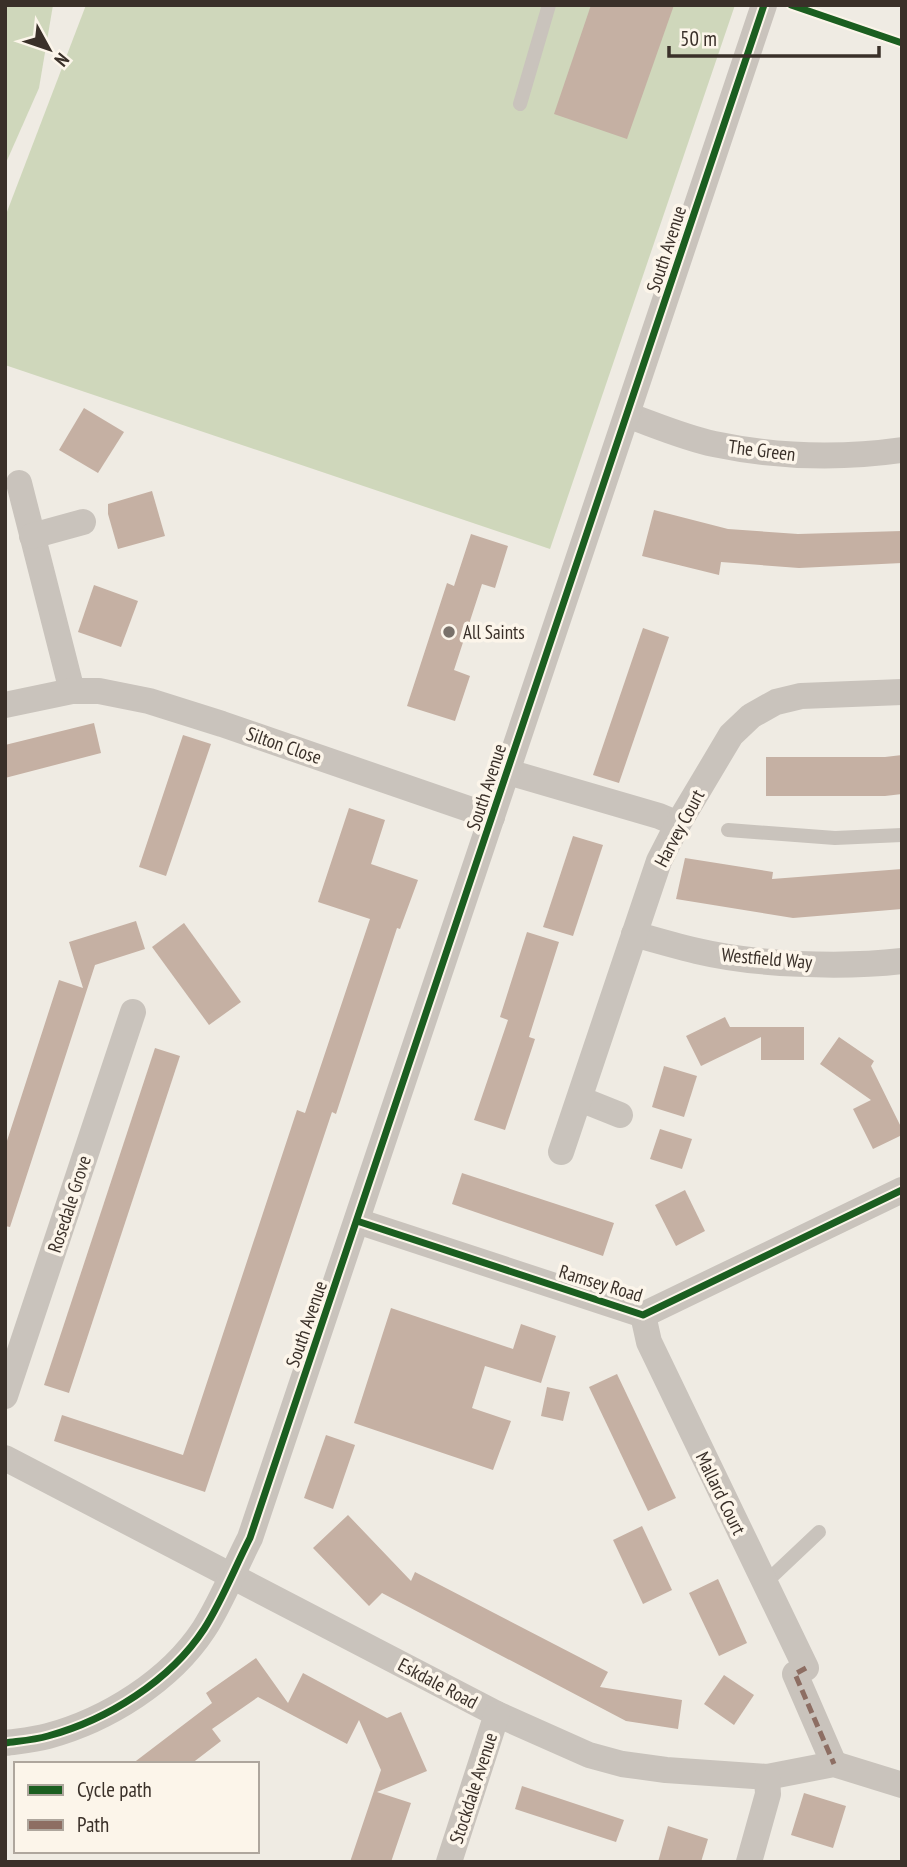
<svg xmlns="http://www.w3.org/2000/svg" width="907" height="1867" font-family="'PT Sans Narrow',sans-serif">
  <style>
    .green { fill: #cfd7bb }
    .building { fill: #c5b0a3 }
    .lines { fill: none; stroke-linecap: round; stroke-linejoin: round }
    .lane { stroke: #c9c3bc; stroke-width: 14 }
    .street { stroke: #c9c3bc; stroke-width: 26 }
    .quiet { stroke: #8d6e63; stroke-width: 5; stroke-dasharray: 10 5; stroke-linecap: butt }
    .cycleway-casing { stroke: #fcf5ea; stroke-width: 11 }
    .cycleway { stroke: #1b5e20; stroke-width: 7 }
    .poi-dot { fill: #79716a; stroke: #fcf5ea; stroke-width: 2.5 }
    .labels { text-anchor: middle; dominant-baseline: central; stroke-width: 7; stroke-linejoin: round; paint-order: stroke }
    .street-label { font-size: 19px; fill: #3a3029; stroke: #fcf5ea }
    .poi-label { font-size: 19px; fill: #3a3029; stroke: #fcf5ea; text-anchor: start }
  </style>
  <rect width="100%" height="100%" fill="#efebe3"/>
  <g class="green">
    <polygon points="5,5 53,5 39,88 5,165"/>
    <polygon points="86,5 735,5 550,549 5,365 5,217"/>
  </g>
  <g class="building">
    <polygon points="591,5 674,5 627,139 554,114"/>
    <polygon points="84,408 124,432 98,473 59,450"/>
    <polygon points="152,491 165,536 118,549 108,514 108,504"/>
    <polygon points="654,510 728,529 798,534 902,531 902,563 799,568 721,562 719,575 642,556"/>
    <polygon points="471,534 508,546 495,588 482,584 454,670 470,676 455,721 407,706 447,583 454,586"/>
    <polygon points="94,585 138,601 121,647 78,632"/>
    <polygon points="643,628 669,637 619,783 593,775"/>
    <polygon points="94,723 101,753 5,778 5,745"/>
    <polygon points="183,735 211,744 166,876 139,867"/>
    <polygon points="902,755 902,794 885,796 766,796 766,757 885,757"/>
    <polygon points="349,808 385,820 371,864 418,880 400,929 397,928 336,1114 332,1112 205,1492 54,1441 62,1415 183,1455 297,1110 305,1113 370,919 318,902"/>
    <polygon points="573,836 603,845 573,936 543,927"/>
    <polygon points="685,858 773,872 772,879 902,869 902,909 793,918 676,899"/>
    <polygon points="136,921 145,949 95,965 10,1227 5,1226 5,1147 59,980 83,988 69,942"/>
    <polygon points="184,923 241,1002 209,1025 152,947"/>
    <polygon points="527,932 559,942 529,1037 535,1039 505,1130 474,1120 508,1020 500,1017"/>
    <polygon points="725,1017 730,1027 804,1027 804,1060 761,1060 761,1037 701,1066 686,1036"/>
    <polygon points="839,1037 874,1061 871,1066 902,1129 902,1135 873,1149 853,1109 871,1100 820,1064"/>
    <polygon points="155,1048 180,1056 69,1393 44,1385"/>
    <polygon points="664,1066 697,1076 684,1117 652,1107"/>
    <polygon points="660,1129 692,1139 682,1169 650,1159"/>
    <polygon points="462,1173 614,1223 603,1256 452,1204"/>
    <polygon points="685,1190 705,1231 676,1246 655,1205"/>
    <polygon points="391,1308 513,1349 521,1324 556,1336 541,1383 485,1366 472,1408 511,1421 493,1470 354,1423"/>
    <polygon points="617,1374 676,1498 648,1511 589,1387"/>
    <polygon points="547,1387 570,1392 563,1421 541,1416"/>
    <polygon points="326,1435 355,1445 333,1509 304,1498"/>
    <polygon points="348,1515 411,1581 415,1572 608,1672 600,1687 682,1700 678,1729 626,1721 382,1593 369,1606 313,1548"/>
    <polygon points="642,1526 672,1590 643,1604 613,1540"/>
    <polygon points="718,1579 747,1643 719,1656 689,1593"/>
    <polygon points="256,1658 288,1703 303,1673 387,1718 401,1712 427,1771 377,1792 411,1803 391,1862 350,1862 381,1770 359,1720 347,1744 258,1697 212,1729 221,1741 191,1764 132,1764 212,1703 206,1693"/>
    <polygon points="724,1675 754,1695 734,1725 704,1704"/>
    <polygon points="522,1786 624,1820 616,1842 515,1809"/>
    <polygon points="804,1793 846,1806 833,1848 791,1835"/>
    <polygon points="668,1826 708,1839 701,1862 658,1862"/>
  </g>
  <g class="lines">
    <g class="lane">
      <polyline points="520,104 549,5"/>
      <polyline points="728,830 835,838 902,835"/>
      <polyline points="764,1584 819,1532"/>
    </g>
    <g class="street">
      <path d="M 627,415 C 655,425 685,438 714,444 C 776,457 839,459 902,450"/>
      <polyline points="19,483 72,691"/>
      <polyline points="32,536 83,522"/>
      <polyline points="5,705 72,691 99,691 149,701 222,724 492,817"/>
      <polyline points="508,772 659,816 678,824"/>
      <path d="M 634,934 C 655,940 676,946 697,951 C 756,965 841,968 902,961"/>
      <polyline points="580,1099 620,1115"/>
      <polyline points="561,1152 659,861 678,824 731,735 751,716 776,702 801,696 902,692"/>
      <polyline points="357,1221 643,1315 902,1190"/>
      <polyline points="643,1315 649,1342 806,1668 795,1674 834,1764"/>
      <polyline points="5,1396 133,1012"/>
      <polyline points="5,1458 497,1714 589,1755 622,1764 666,1770 767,1777 834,1764 902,1785"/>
      <path d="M 5,1743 C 19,1741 34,1740 48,1736 C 107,1720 170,1681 204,1629 C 222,1601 235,1567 250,1538 L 764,5"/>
      <polyline points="449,1862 497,1714"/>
      <polyline points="749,1862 768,1794 767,1777"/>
    </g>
    <polyline class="quiet" points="806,1668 795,1674 834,1764"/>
    <defs>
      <g id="cycleway">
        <polyline points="791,5 902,43"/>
        <polyline points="357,1221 643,1315 902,1190"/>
        <path d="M 5,1743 C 19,1741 34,1740 48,1736 C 107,1720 170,1681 204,1629 C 222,1601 235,1567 250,1538 L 764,5"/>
      </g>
    </defs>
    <use href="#cycleway" class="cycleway-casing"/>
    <use href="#cycleway" class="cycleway"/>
  </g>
  <circle class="poi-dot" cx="449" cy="632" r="7"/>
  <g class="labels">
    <g class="street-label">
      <text transform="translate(666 249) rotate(-72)">South Avenue</text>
      <text transform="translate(762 450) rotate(7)">The Green</text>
      <text transform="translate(284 745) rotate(19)">Silton Close</text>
      <text transform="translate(486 787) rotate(-72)">South Avenue</text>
      <text transform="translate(679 828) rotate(-62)">Harvey Court</text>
      <text transform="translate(767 958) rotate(5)">Westfield Way</text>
      <text transform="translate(69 1204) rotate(-72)">Rosedale Grove</text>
      <text transform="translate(601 1283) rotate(17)">Ramsey Road</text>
      <text transform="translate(306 1324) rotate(-71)">South Avenue</text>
      <text transform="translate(721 1493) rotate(64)">Mallard Court</text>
      <text transform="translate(438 1683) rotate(28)">Eskdale Road</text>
      <text transform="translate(473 1788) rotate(-72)">Stockdale Avenue</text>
    </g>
    <g class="poi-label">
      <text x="463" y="632">All Saints</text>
    </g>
  </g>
  <rect width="907" height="1867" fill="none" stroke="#3a3029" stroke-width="14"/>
  <rect x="14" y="1762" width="245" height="91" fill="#fcf5ea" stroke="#aea69d" stroke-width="2"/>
  <rect x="28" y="1785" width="35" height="10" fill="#1b5e20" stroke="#aea69d" stroke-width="2"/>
  <text x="77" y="1797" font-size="21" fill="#3a3029">Cycle path</text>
  <rect x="28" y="1820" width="35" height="10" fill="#8d6e63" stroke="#aea69d" stroke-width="2"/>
  <text x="77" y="1832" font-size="21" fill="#3a3029">Path</text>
  <g transform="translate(49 49) rotate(130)" stroke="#fcf5ea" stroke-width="5" paint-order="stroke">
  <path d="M0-5L12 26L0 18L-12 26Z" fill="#3a3029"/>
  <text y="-10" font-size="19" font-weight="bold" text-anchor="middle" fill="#3a3029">N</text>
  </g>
  <path d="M669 46v10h210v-10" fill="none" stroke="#3a3029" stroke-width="3.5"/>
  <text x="680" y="46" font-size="21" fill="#3a3029" stroke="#fcf5ea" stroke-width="5" paint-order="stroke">50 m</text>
</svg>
